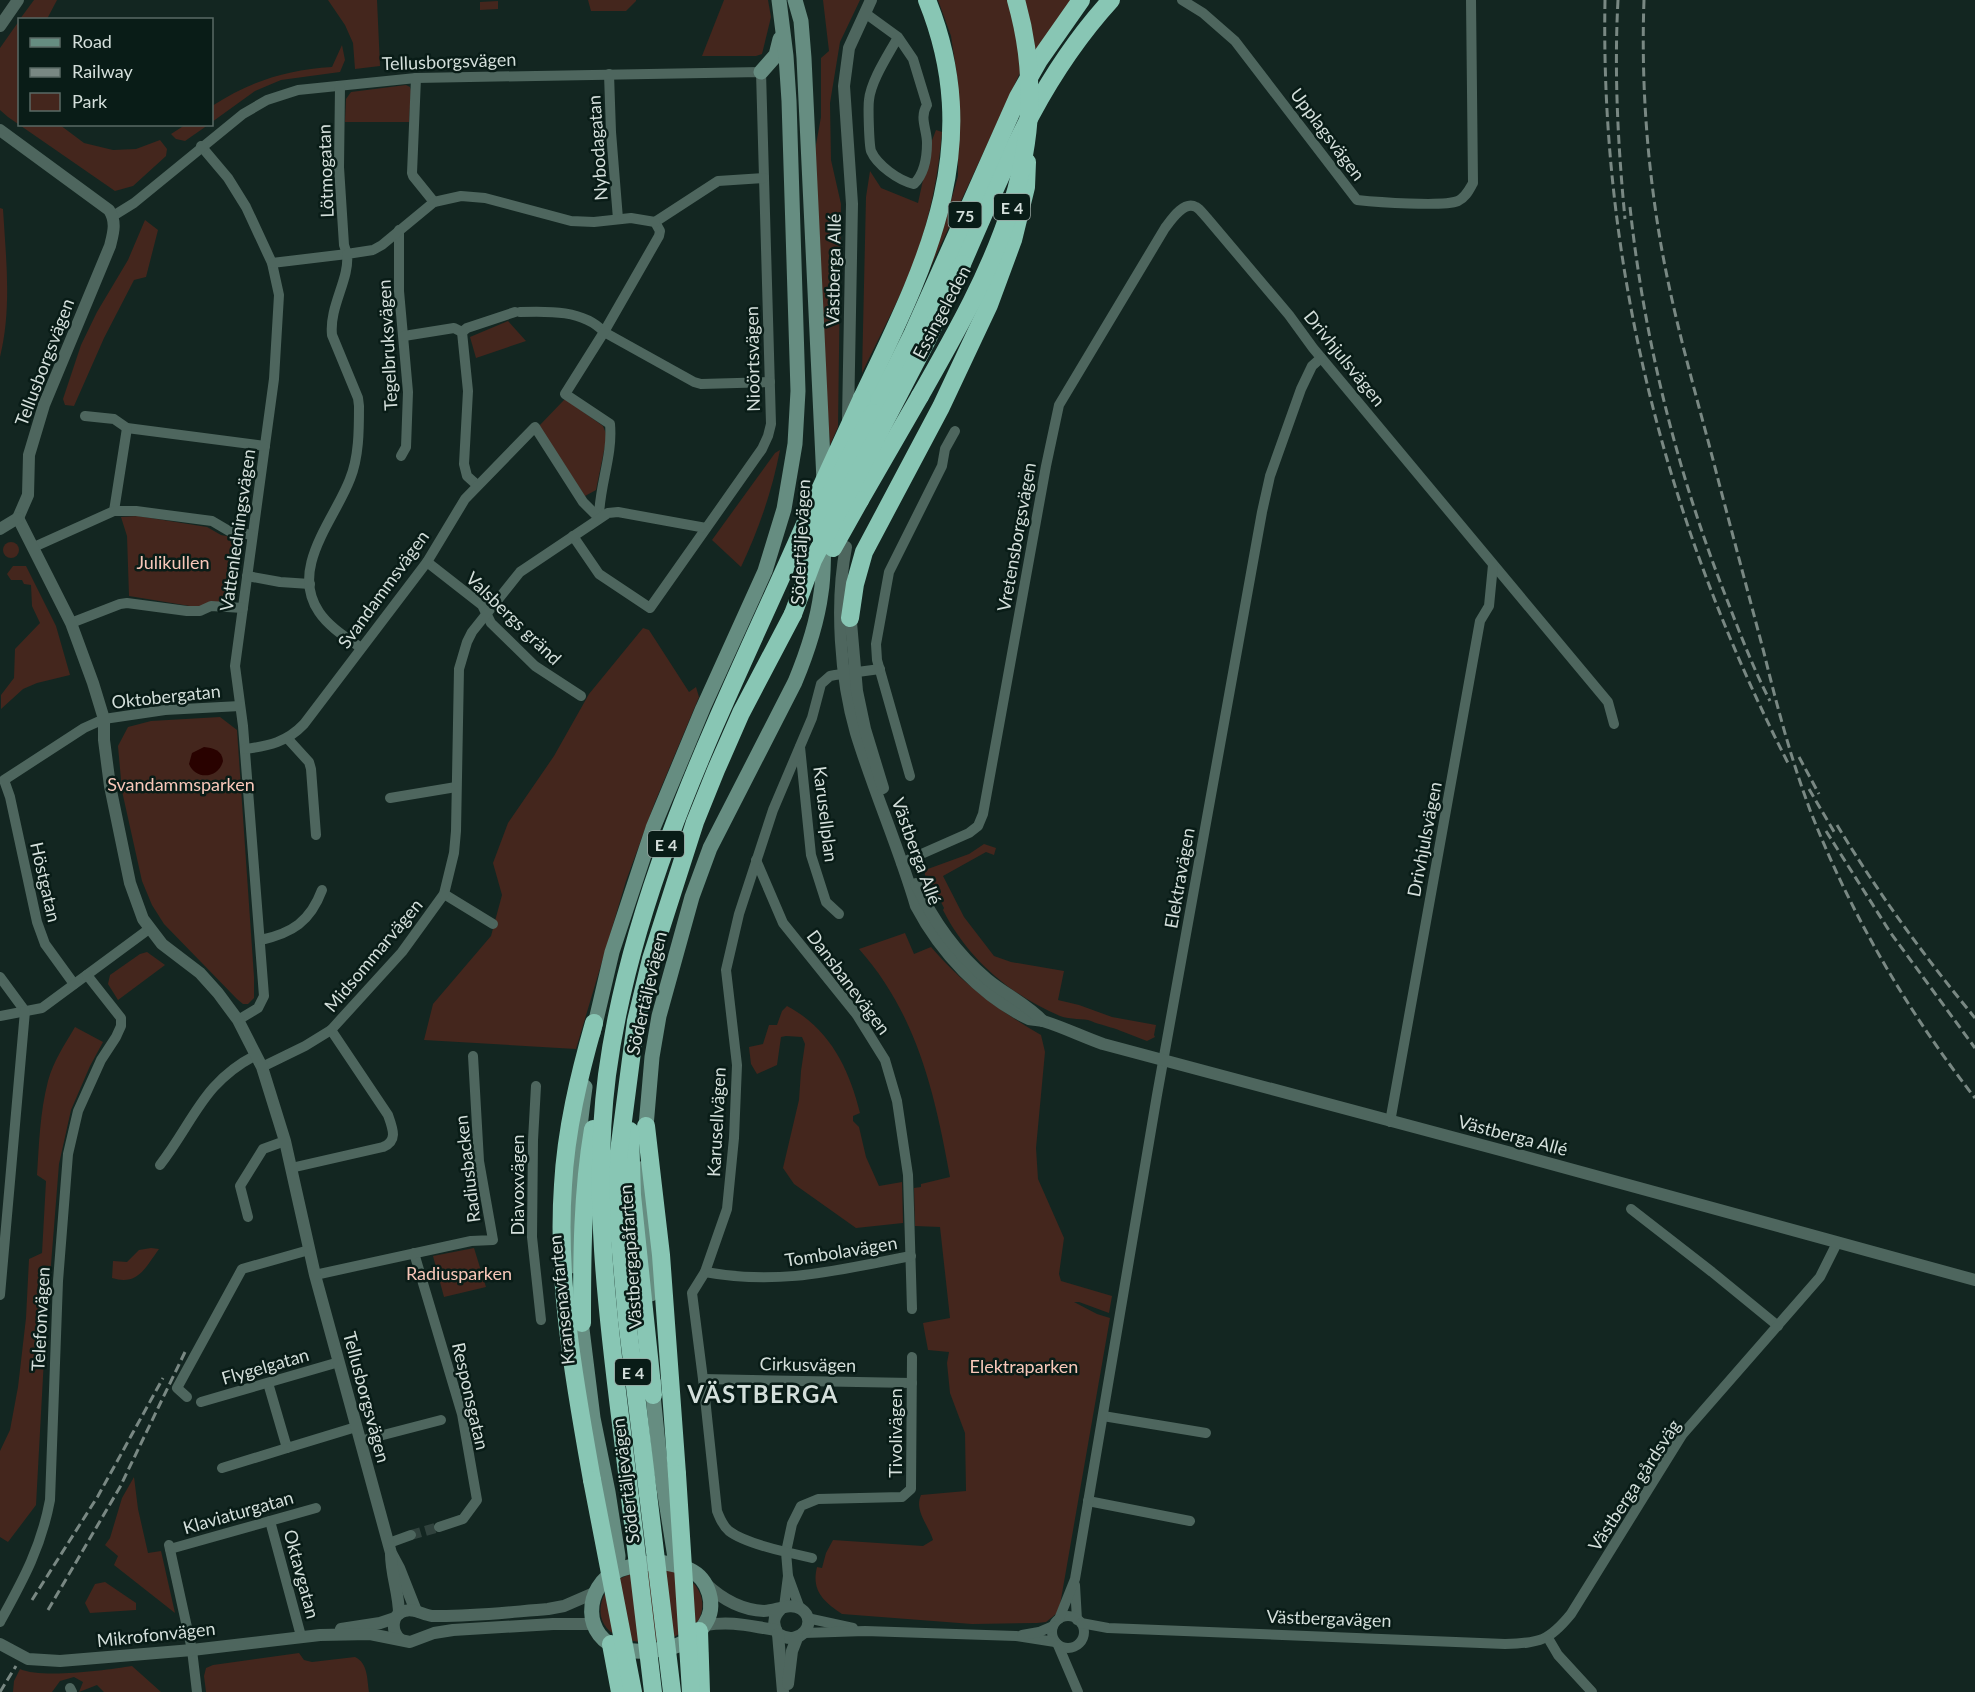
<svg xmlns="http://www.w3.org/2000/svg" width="1975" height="1692" font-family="Lato,sans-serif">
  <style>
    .green { fill: #44261d }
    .water { fill: #290200 }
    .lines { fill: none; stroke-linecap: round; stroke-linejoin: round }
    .minor-tunnel { stroke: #30423d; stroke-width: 10; stroke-dasharray: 10 5; stroke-linecap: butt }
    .minor { stroke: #4e665e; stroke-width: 10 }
    .tertiary { stroke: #4e665e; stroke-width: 12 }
    .secondary { stroke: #668d81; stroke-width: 15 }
    .motorway { stroke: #88c6b4; stroke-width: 18 }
    .rail { stroke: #798883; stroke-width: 3; stroke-dasharray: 9 4.5; stroke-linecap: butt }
    .motorway-bridge { stroke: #88c6b4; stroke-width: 18 }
    .labels { text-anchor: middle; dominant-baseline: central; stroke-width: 5; stroke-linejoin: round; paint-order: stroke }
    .shield { fill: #091c17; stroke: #97a4a0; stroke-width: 1.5 }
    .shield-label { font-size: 16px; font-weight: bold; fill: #d4dfdb }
    .street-label { font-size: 18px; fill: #d4dfdb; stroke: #091c17 }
    .park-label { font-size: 18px; fill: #f8c7b9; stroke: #091c17 }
    .district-label { font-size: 24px; font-weight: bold; letter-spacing: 1.5px; fill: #d4dfdb; stroke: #091c17 }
  </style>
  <rect width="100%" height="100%" fill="#132621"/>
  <g class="green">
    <polygon points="34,0 57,0 47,19 20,19"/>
    <polygon points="328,0 377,0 380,66 355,69 353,43 345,25"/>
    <polygon points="588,0 636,0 636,1 626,11 591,11"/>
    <polygon points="724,0 768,0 771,17 762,54 756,56 702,56"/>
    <polygon points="823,0 860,0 840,42 830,103 831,160 841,204 838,427 830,445 819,274 815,150 821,117 821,58 829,51"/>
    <polygon points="938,0 1072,0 1019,75 921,288 943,229 958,176 958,83 951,36"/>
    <polygon points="498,1 498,9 480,10 480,2"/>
    <polygon points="19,21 20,124 60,125 84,143 113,150 136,149 160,140 167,149 166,156 133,186 115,191 8,117 0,110 0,48"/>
    <path d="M 342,45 L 345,60 L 340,72 L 281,80 L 255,91 L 212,122 L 212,106 C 251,81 286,70 332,67 Z"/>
    <polygon points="406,85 410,87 411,91 409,122 345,122 346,99 351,92"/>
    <polygon points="185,125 185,124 208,125 185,141 176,139 171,134"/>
    <path d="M 936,130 L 942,132 C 938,180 928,227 910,272 C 896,306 878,339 862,373 L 866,197 L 870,171 L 881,188 L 918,203 L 931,143 Z"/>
    <path d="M 0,208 L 3,209 C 6,259 12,308 0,357 Z"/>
    <polygon points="145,220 158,230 146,277 134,280 104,338 74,406 65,405 63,399 81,345 97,312 128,260"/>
    <polygon points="508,321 526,341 476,358 470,337"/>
    <polygon points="565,399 603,426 607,436 596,490 585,496 539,426"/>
    <path d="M 780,450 C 772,491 759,529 741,567 L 712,540 L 775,453 Z"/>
    <polygon points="138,516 207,527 221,535 237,538 242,541 234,603 196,607 129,596 127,536 121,517"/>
    <circle cx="11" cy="550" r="8"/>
    <polygon points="13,566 26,566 56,626 70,675 37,683 23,689 1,709 1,695 14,678 15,649 40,623 32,606 31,585 24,584 22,580 11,580 7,574"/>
    <polygon points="643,628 649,630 689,692 696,687 699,697 655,802 626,881 576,1049 424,1040 433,1004 491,936 502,895 493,863 508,823 554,756 589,694"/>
    <polygon points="220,717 237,730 254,977 254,998 248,1004 243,1004 237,999 164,924 152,905 142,881 122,791 118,746 128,727 151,721"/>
    <path d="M 984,844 L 996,848 L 994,855 L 986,852 L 943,876 L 964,917 L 994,956 L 1011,962 L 1064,971 L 1058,1000 L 1079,1005 L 1112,1017 L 1156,1025 L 1154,1035 L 1155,1037 L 1147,1041 C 1138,1038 1130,1034 1121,1031 C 1112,1027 1100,1025 1091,1021 C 1084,1018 1070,1020 1060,1016 C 1010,995 967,958 943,910 L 944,908 L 941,902 L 938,902 L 925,875 L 925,870 L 969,854 Z"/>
    <path d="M 905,933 L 914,954 L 931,947 C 964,985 998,1010 1041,1035 L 1045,1052 L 1036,1148 L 1038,1179 L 1064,1238 L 1059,1274 L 1061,1281 L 1112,1296 L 1109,1313 L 1079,1302 L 1074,1302 L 1097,1314 L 1110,1318 L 1060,1605 L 1056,1614 L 1046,1622 L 1037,1623 L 972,1624 L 842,1614 C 824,1602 811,1591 817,1567 L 822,1568 L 826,1553 L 833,1540 L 923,1546 L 933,1540 C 928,1524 914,1511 921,1495 L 966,1491 L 965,1433 L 950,1393 L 947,1363 L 949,1352 L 928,1350 L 923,1323 L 950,1318 L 940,1227 L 915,1226 L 914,1188 L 921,1187 L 921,1184 L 950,1177 C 935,1094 917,1014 859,949 Z"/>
    <polygon points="147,952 165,965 118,1000 108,984 110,975 140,954"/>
    <path d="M 787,1006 C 829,1028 849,1068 860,1113 L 853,1116 L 853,1121 L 859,1127 L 866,1157 L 879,1186 L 902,1182 L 903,1223 L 856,1228 L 794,1184 L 783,1168 L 799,1100 L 801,1071 L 805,1044 L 802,1037 L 786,1036 L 781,1037 L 777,1065 L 757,1074 L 751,1064 L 749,1047 L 763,1044 L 769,1025 L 777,1025 L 782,1011 Z"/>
    <path d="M 75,1027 L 103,1042 L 90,1066 L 71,1110 L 59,1164 L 45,1340 L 36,1505 L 8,1542 L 0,1537 L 0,1451 L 10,1430 L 18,1387 L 26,1318 L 29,1259 L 42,1253 L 46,1181 L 37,1175 C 39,1143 40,1112 48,1081 C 53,1062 65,1044 75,1027 Z"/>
    <path d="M 151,1248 L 159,1249 C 145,1268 138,1286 112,1278 L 113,1261 L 127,1262 L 139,1250 Z"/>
    <polygon points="474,1248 486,1287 444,1297 433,1256"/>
    <polygon points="134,1477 138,1509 148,1553 161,1551 175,1613 114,1565 118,1556 105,1545 110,1538 122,1498"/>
    <path d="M 648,1570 C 655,1571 664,1570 671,1571 C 693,1575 710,1597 699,1619 C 697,1623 692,1625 689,1628 C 669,1644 637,1647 614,1634 C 591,1620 600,1588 621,1578 C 629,1574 639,1573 648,1570 Z"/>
    <polygon points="105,1582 136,1603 136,1610 90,1613 85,1603 95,1584"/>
    <path d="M 299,1653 L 304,1660 L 312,1662 L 355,1657 C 368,1663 367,1679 369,1692 L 206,1692 L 204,1676 L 206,1668 L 213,1665 Z"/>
    <path d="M 132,1666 L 161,1692 L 104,1692 L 97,1685 L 79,1692 L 83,1682 L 74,1677 L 60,1681 L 52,1692 L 13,1692 L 14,1681 L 20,1669 C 42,1679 107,1670 132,1666 Z"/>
  </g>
  <path class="water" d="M 204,747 C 213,748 222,750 223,761 C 219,778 196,781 189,764 L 192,753 Z"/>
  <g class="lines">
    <polyline class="minor-tunnel" points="411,1535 439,1527"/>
    <g class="minor">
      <path d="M 1182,0 L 1203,13 L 1235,41 L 1357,200 C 1376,202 1443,207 1458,201 C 1466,197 1469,190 1473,183 L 1471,0"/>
      <path d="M 865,13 L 898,37 L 913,59 L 927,105 C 919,118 927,129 927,143 C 927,157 924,174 914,184 C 899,181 877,165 871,151 C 869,144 868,107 869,100 C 871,80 889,54 898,37"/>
      <polyline points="609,74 611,132 618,219"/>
      <polyline points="416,78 412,173 413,176 434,202"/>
      <polyline points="201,146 228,178 246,207 272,263 279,295 274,379 235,666 243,726 264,996 258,1008 238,1020"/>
      <polyline points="113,216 134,203 243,114 267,100 298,90 416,78 761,72 771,424 768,436 762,449 650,608 599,574 573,536"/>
      <polyline points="399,230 399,291 408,392 406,447 401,456"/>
      <polyline points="272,263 347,254 344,245 339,167 340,87"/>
      <path d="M 520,312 C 548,311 584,310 604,332 L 694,382 L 701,384 L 770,382"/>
      <polyline points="462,332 468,391 464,464 467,476 477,485"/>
      <polyline points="462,332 467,328 515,312"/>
      <polyline points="404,336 454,328 462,332"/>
      <polyline points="85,416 114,419 127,428 265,446"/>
      <polyline points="114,511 127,428"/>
      <path d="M 599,518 C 599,486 613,456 610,424 L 565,394 L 604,332 L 659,236 L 660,231 L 655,222 L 718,181 L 764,178"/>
      <polyline points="34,547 114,511 136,511 212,521 229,531 252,535"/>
      <polyline points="427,562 482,605 491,623 535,666 581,696"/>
      <polyline points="247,576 280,582 310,584"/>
      <polyline points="71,623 120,604 127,603 187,611 200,611 211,606 243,608"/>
      <path d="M 361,648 C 347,638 329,627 319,612 C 289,568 335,519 350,479 C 359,457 359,430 359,406 L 358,398 L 332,335 C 329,306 350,279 347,254 L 373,250 L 382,245 L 434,202 L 461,196 L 485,198 L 571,221 L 594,222 L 631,218 L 655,222"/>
      <polyline points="288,739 309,762 311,769 316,835"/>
      <polyline points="800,747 811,855 826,902 839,914"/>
      <path d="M 245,749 C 269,746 287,742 304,724 L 427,562 L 465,499 L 535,427 L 583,502 L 599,518"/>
      <polyline points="910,776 877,660 876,644 889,572 942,466 945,449 955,431"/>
      <polyline points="390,798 456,787"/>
      <polyline points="756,860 783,923 857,1015 885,1060 897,1101 908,1175 912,1309"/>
      <path d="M 901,863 L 969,833 L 978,826 L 983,814 L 1046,466 L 1059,405 L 1165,228 C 1171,220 1184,200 1196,207 C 1200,209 1204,215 1207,218 L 1289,315 L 1313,348 L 1608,702 L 1614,724"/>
      <polyline points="444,894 493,924"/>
      <path d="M 261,940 C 292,933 310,922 322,890"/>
      <polyline points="0,977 25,1011"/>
      <polyline points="74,984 45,944 37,922 10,797 4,780 84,728 104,719 165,710 240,706"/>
      <polyline points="0,1016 42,1008 149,929"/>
      <polyline points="262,1067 305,1046 331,1030 402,952 444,894 454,853 456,831 459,669 467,642 472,632 520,572 608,513 618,512 706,528"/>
      <polyline points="536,1086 533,1140 532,1237 541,1320"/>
      <polyline points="1390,1122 1480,621 1489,606 1493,565"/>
      <path d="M 160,1165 C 194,1121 203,1082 256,1055"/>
      <path d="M 291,1168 L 383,1147 C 398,1141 393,1129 388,1115 L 331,1030"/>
      <polyline points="1631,1209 1712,1272 1778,1326"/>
      <polyline points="248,1217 240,1186 263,1149 285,1141"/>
      <polyline points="414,1253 462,1414 477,1500 463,1519 439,1527"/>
      <path d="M 705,1272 C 780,1286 838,1270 911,1256"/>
      <polyline points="315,1275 471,1241 493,1240 479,1161 473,1056"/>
      <polyline points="0,1295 25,1011"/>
      <polyline points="703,1379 912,1383"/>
      <polyline points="268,1383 287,1448 356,1427"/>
      <polyline points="187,1397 177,1388 242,1269 309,1250"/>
      <polyline points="201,1402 339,1362"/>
      <polyline points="1103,1416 1206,1433"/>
      <polyline points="360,1441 441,1420"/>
      <polyline points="222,1468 287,1448"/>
      <polyline points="1088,1501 1190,1521"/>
      <polyline points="270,1521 301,1636"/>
      <polyline points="389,1543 411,1535"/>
      <polyline points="169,1545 192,1650 197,1692"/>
      <polyline points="170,1549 316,1508"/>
      <polyline points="812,1558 786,1552 792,1524 801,1506 818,1499 902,1497 911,1489 912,1357"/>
      <path d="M 788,1576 L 786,1552 C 769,1548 742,1541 729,1531 C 722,1525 720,1518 717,1511 L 703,1379 L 692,1293 L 705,1272 L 727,1209 L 734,1138 L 737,1065 L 726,970 L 739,914 L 773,810 L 812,718 L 821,684 L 830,676 L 835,675 L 880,669"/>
      <polyline points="1075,1585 1077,1620"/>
      <polyline points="784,1607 788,1576 800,1609"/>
      <circle cx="1068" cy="1632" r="16"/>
      <polyline points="807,1618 853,1628"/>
      <polyline points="1059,1619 1075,1579 1157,1095 1262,512 1270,476 1301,389 1312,366 1321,358"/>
      <path d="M 0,1622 C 23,1580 41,1548 50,1500 L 58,1281 L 68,1154 L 78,1111 L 101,1060 L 116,1037 L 121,1026 L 121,1018 L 87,975"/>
      <path d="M 1081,1623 L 1108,1628 L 1505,1644 C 1540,1643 1549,1641 1571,1614 L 1682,1435 L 1820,1277 L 1837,1243"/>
      <polyline points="804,1633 865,1631 1016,1636 1055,1642"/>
      <polyline points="1022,1635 1039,1632 1053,1626"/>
      <polyline points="1548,1638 1558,1655 1592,1692"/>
      <polyline points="1058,1645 1078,1692"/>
      <polyline points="70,1688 72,1692"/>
    </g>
    <g class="tertiary">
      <polyline points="0,26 18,0"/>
      <path d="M 0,130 L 109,210 C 117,222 113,234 110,246 L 44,405 L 29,455 L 28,495 L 18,518"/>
      <polyline points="848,420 852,204 844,86 849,48 871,0"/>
      <polyline points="18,518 71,623 93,683 104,719 104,740 110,786 130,883 143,919 162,944 200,973 218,993 238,1020 262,1067 285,1141 315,1275 391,1553 399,1568 416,1611"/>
      <polyline points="0,529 18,518"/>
      <path d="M 846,547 C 835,603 840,678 856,733 C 874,792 899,848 916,906 C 940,952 982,997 1029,1019 C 1034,1020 1038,1020 1043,1021 C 1063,1027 1083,1037 1103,1044 L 1504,1151 L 1975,1280"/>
      <polyline points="850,611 857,691 865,729 883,788"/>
      <path d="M 916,884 C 933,921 956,953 987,979 C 1005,994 1027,1004 1043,1021"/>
      <path d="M 391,1554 C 391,1575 399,1593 399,1614"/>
      <path d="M 706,1584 C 722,1599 741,1610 764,1611 C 776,1611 790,1602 801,1609 C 819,1621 801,1648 778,1634 C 772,1624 773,1616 782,1608"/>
      <path d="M 705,1625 C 734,1621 748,1626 776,1630"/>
      <polyline points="341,1629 380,1623 395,1618"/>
      <polyline points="778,1634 783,1692"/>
      <path d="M 400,1639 C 391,1631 391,1614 405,1611 C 414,1608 423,1615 432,1616 C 470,1617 510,1612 548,1609 L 564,1606 L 594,1593"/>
      <polyline points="0,1644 28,1659 60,1661 192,1650 320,1635 370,1634 410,1642 434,1633 453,1630 553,1624 594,1624"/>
      <polyline points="788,1684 792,1651 797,1638"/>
    </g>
    <g class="secondary">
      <polyline points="795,0 801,21 804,58 824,481"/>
      <polyline points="761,72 776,55 780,39"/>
      <polyline points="593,1033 612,952 653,828 703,708 765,571 784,509 795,444 798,391 789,101 786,56 779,0"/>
      <path d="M 645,1138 L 652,1057 L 659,1016 L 692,897 L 710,848 L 795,682 C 807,653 817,624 821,593 C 824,576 823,558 824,541"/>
      <polyline points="644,1168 651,1294"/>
      <path d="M 575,1266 C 571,1206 577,1146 585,1087"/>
      <polyline points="580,1313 593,1418 608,1492 618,1556 617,1571"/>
      <polyline points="654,1383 653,1395 660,1463 676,1564"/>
      <path d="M 659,1562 C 670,1564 680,1565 690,1570 C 709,1579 717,1606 705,1624 C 697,1637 682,1645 668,1648 C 653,1651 636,1653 622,1649 C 582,1639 582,1586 619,1570 C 632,1565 645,1564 659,1562 Z"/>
    </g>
    <g class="motorway">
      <path d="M 962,264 C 1004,168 1039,79 1111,0"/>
      <path d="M 862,398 C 925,266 987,148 927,0"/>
      <polyline points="873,413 913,333 1018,97 1039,60 1081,0"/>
      <polyline points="860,500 920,396"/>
      <polyline points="850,618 855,584 864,552 941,407 989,305 1013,240 1026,187 1027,162"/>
      <polyline points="646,1126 661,1255 677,1474"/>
      <polyline points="630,1131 632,1195 653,1395"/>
      <path d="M 582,1323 C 582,1258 582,1194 593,1129"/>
      <path d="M 592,1480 C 575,1385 556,1282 563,1185 C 566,1130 579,1076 594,1023"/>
      <polyline points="648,1494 627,1320 618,1218 618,1159 636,1021 651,959 695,822 716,770 741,713 793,614"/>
      <path d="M 630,1498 C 614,1358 589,1216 607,1075 C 634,874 732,692 812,508"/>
      <polyline points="699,1631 701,1692"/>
      <polyline points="611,1644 620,1692"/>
    </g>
    <g class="rail">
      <path d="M 1605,0 C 1600,267 1667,526 1788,763"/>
      <path d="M 1618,0 C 1614,73 1618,146 1625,219"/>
      <path d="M 1644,0 C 1641,81 1647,164 1661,245 C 1675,325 1699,404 1719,483 C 1734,540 1749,596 1764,653 C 1777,706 1791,759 1810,810 C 1850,913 1907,1011 1975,1098"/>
      <path d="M 1630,207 C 1644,338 1676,468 1724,592 C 1738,628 1752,666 1770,701"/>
      <polyline points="1799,757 1819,794"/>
      <polyline points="1809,789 1836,835"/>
      <path d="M 1837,825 C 1878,893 1924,956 1975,1018"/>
      <polyline points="1826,831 1890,932 1975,1048"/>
      <polyline points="32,1600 98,1496 163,1378"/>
      <polyline points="48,1610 120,1487 185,1352"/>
      <polyline points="0,1692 16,1666"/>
    </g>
    <g class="motorway-bridge">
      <path d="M 920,396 C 992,270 1059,150 1016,0"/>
      <polyline points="813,505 862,398"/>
      <polyline points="810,532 873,413"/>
      <polyline points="833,548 860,500"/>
      <polyline points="793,614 813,560 928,338 962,264"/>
      <polyline points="677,1474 691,1692"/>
      <polyline points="592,1480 633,1692"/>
      <polyline points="648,1494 672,1692"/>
      <polyline points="630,1498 653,1692"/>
    </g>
  </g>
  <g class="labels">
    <g class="shield">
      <rect x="994" y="194" width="36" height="26" rx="4.5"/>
      <rect x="948.5" y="202" width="33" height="26" rx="4.5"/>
      <rect x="648" y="831" width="36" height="26" rx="4.5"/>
      <rect x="615" y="1359" width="36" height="26" rx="4.5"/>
    </g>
    <g class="shield-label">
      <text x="1012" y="207">E 4</text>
      <text x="965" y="215">75</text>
      <text x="666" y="844">E 4</text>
      <text x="633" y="1372">E 4</text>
    </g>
    <g class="street-label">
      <text transform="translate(449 61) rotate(-2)">Tellusborgsvägen</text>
      <text transform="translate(1328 134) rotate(53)">Upplagsvägen</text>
      <text transform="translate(597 148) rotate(-94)">Nybodagatan</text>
      <text transform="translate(325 171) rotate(-92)">Lötmogatan</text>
      <text transform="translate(833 270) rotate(-89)">Västberga Allé</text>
      <text transform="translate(941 312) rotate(-62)">Essingeleden</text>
      <text transform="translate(387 345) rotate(-93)">Tegelbruksvägen</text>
      <text transform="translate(1345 358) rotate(51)">Drivhjulsvägen</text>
      <text transform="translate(752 359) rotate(-91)">Nioörtsvägen</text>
      <text transform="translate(44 362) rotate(-69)">Tellusborgsvägen</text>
      <text transform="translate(237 530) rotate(-82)">Vattenledningsvägen</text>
      <text transform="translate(1016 537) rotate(-80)">Vretensborgsvägen</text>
      <text transform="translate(800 542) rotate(-87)">Södertäljevägen</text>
      <text transform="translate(383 589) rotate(-54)">Svandammsvägen</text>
      <text transform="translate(514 618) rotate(44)">Valsbergs gränd</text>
      <text transform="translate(166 696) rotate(-6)">Oktobergatan</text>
      <text transform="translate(826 814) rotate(83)">Karusellplan</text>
      <text transform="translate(1424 839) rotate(-79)">Drivhjulsvägen</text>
      <text transform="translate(917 851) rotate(70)">Västberga Allé</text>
      <text transform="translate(1179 878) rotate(-80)">Elektravägen</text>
      <text transform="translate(46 882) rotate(77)">Höstgatan</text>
      <text transform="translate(373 955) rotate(-50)">Midsommarvägen</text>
      <text transform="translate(849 982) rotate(53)">Dansbanevägen</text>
      <text transform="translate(646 993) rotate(-77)">Södertäljevägen</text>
      <text transform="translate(716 1122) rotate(-87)">Karusellvägen</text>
      <text transform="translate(1513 1135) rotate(15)">Västberga Allé</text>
      <text transform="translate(467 1169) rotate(-97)">Radiusbacken</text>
      <text transform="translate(517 1185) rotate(-90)">Diavoxvägen</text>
      <text transform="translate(841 1251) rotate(-9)">Tombolavägen</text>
      <text transform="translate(630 1257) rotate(-94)">Västbergapåfarten</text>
      <text transform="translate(561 1300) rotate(-96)">Kransenavfarten</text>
      <text transform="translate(40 1319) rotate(-87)">Telefonvägen</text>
      <text transform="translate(808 1364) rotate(1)">Cirkusvägen</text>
      <text transform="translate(265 1366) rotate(-16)">Flygelgatan</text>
      <text transform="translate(471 1396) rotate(77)">Responsgatan</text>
      <text transform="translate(367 1397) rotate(75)">Tellusborgsvägen</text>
      <text transform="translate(895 1433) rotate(-90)">Tivolivägen</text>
      <text transform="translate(625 1481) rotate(-97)">Södertäljevägen</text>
      <text transform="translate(1634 1485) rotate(-57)">Västberga gårdsväg</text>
      <text transform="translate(238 1512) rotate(-16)">Klaviaturgatan</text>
      <text transform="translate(302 1574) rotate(75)">Oktavgatan</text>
      <text transform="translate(1329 1618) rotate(2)">Västbergavägen</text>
      <text transform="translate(156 1634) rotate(-6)">Mikrofonvägen</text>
    </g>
    <g class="park-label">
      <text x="173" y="562">Julikullen</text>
      <text x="181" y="784">Svandammsparken</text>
      <text x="459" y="1273">Radiusparken</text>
      <text x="1024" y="1366">Elektraparken</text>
    </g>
    <g class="district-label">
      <text x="763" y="1393">VÄSTBERGA</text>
    </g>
  </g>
  <rect x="18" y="18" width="195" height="108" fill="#091c17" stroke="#5a6a65" stroke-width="1.5"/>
  <rect x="30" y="38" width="30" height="9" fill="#668d81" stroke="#5a6a65" stroke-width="1.5"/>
  <text x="72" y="48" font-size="18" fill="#d4dfdb">Road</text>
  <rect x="30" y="68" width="30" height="9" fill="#798883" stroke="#5a6a65" stroke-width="1.5"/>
  <text x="72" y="78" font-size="18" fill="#d4dfdb">Railway</text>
  <rect x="30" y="93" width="30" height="18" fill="#44261d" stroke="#5a6a65" stroke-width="1.5"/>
  <text x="72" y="108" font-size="18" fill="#d4dfdb">Park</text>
</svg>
